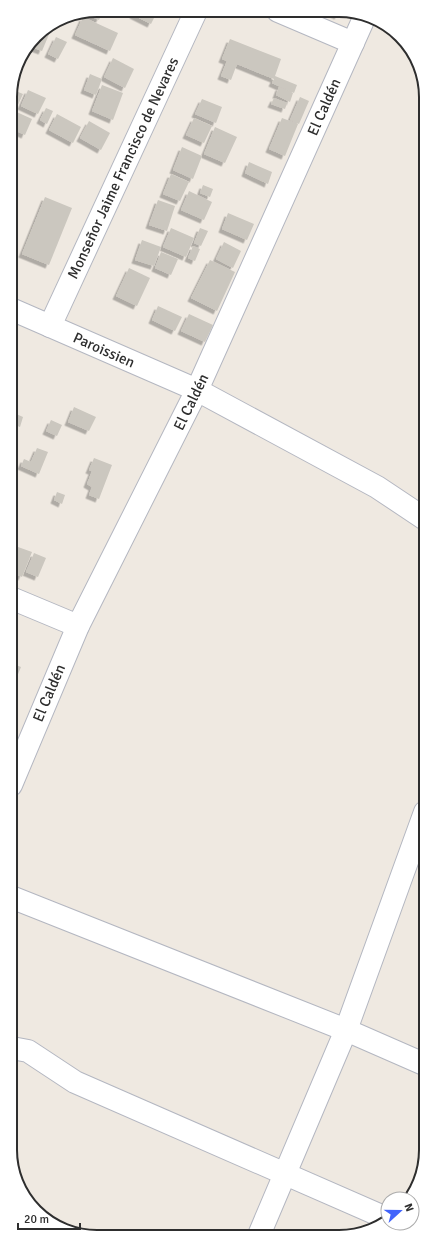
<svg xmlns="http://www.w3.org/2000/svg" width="436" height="1247" font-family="Signika,sans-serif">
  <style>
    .building { fill: #cbc7bf; filter: url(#shadow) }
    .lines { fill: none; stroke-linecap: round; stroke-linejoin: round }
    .minor-casing { stroke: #b4b7c1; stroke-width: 24 }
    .minor { stroke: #fff; stroke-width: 22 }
    .labels { text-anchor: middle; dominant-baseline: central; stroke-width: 4; stroke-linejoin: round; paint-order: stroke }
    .street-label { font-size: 15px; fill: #2e2e2e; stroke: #fff }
    .rim { fill: none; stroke: #2e2e2e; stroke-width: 2 }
  </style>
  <defs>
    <filter id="shadow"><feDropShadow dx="-3.5" dy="3.5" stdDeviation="0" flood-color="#0004"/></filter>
  </defs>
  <rect width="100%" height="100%" fill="#efe9e1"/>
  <g class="building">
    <polygon points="97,10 104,10 99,20 85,14 85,12"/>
    <polygon points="135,10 158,10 151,24 133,15"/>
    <polygon points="329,12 340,12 338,16"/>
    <polygon points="83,17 118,33 110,51 75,35"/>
    <polygon points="44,29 50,32 42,51 29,46 40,32"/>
    <polygon points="56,37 67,42 58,59 48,54"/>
    <polygon points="230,39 281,59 275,76 297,85 294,93 272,83 274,79 237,64 231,80 221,76 227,61 222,59"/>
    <polygon points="113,58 134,69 125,88 104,77"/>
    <polygon points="90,74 102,79 96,95 84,90"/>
    <polygon points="102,85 123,93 113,120 92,111"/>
    <polygon points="279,87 293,93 290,102 276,95"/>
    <polygon points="11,89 23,94 18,105 10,101"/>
    <polygon points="28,90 46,98 38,114 21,106"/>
    <polygon points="300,97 309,101 299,124 290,120"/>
    <polygon points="274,98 287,103 285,109 271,104"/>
    <polygon points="202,99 222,107 216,123 195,114"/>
    <polygon points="46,108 53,111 47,124 40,120"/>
    <polygon points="10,109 32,119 25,135 10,128"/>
    <polygon points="57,114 81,127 73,143 49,130"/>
    <polygon points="194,118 212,126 204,143 186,135"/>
    <polygon points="282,118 298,124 285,156 269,149"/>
    <polygon points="89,121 110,133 101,150 80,138"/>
    <polygon points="215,127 237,137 225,163 204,154"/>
    <polygon points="182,147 202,156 193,179 173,170"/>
    <polygon points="249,162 272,172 268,184 245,173"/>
    <polygon points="171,174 189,182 180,201 163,194"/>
    <polygon points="203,185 213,189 210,197 200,193"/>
    <polygon points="189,191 212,202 204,220 181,210"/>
    <polygon points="45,197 72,208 49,265 22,254"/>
    <polygon points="158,200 175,206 167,231 149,225"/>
    <polygon points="228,213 254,224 247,240 222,229"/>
    <polygon points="10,223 17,226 10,239"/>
    <polygon points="171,228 194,238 186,257 163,247"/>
    <polygon points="200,228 208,231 201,246 194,243"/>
    <polygon points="142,240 161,247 154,266 135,260"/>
    <polygon points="224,242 241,251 233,268 216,259"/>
    <polygon points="193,246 200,249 195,261 188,258"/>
    <polygon points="161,252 178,259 171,275 155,268"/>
    <polygon points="210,260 235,272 217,311 191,298"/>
    <polygon points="129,268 150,278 137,306 116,296"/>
    <polygon points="158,306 182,317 175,331 152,320"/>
    <polygon points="189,314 213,325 205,342 181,331"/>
    <polygon points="11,404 17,406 14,413 23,417 20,427 11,423"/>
    <polygon points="74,407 96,417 89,431 68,422"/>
    <polygon points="51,420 62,425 57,436 46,431"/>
    <polygon points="37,448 48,452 39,474 21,466 24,459 31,462"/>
    <polygon points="94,458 112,465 99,499 89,495 92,487 87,484 92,471 89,470"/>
    <polygon points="57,492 65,495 62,504 54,500"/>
    <polygon points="18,547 32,552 22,577 11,572 11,565"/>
    <polygon points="34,553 46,558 38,577 26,572"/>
    <polygon points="11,663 21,667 13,686 11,686"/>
  </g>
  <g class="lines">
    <defs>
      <g id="minor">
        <polyline points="278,11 353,43"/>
        <polyline points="11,309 197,390 377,487 425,519"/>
        <polyline points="50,326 196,11"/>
        <polyline points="11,598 78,626"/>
        <polyline points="11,785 78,626 197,390 365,16"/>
        <polyline points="11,897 346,1030 426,1065"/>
        <polyline points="12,1048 28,1051 75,1082 386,1218"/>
        <polyline points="259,1235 346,1030 425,812"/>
      </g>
    </defs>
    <use href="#minor" class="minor-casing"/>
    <use href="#minor" class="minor"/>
  </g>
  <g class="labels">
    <g class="street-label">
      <text transform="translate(324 107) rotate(-66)">El Caldén</text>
      <text transform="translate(123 168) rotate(-65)">Monseñor Jaime Francisco de Nevares</text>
      <text transform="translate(104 350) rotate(24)">Paroissien</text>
      <text transform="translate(191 402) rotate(-64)">El Caldén</text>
      <text transform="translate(49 693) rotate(-67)">El Caldén</text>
    </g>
  </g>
  <path d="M0 0H436V1247H0ZM97 17H339A80 80 0 0 1 419 97V1150A80 80 0 0 1 339 1230H97A80 80 0 0 1 17 1150V97A80 80 0 0 1 97 17Z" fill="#fff" fill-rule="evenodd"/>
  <path class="rim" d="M97 17H339A80 80 0 0 1 419 97V1150A80 80 0 0 1 339 1230H97A80 80 0 0 1 17 1150V97A80 80 0 0 1 97 17Z"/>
  <g transform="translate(400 1211) rotate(69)"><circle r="19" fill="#ffffff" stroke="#ababab"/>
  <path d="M0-3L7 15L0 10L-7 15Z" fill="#4264fb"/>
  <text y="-6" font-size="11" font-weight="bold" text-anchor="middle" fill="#2e2e2e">N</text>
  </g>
  <path d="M18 1223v6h62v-6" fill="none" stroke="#2e2e2e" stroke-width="2"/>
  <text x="24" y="1223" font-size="12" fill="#2e2e2e" stroke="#ffffff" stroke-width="3" paint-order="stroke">20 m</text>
</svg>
